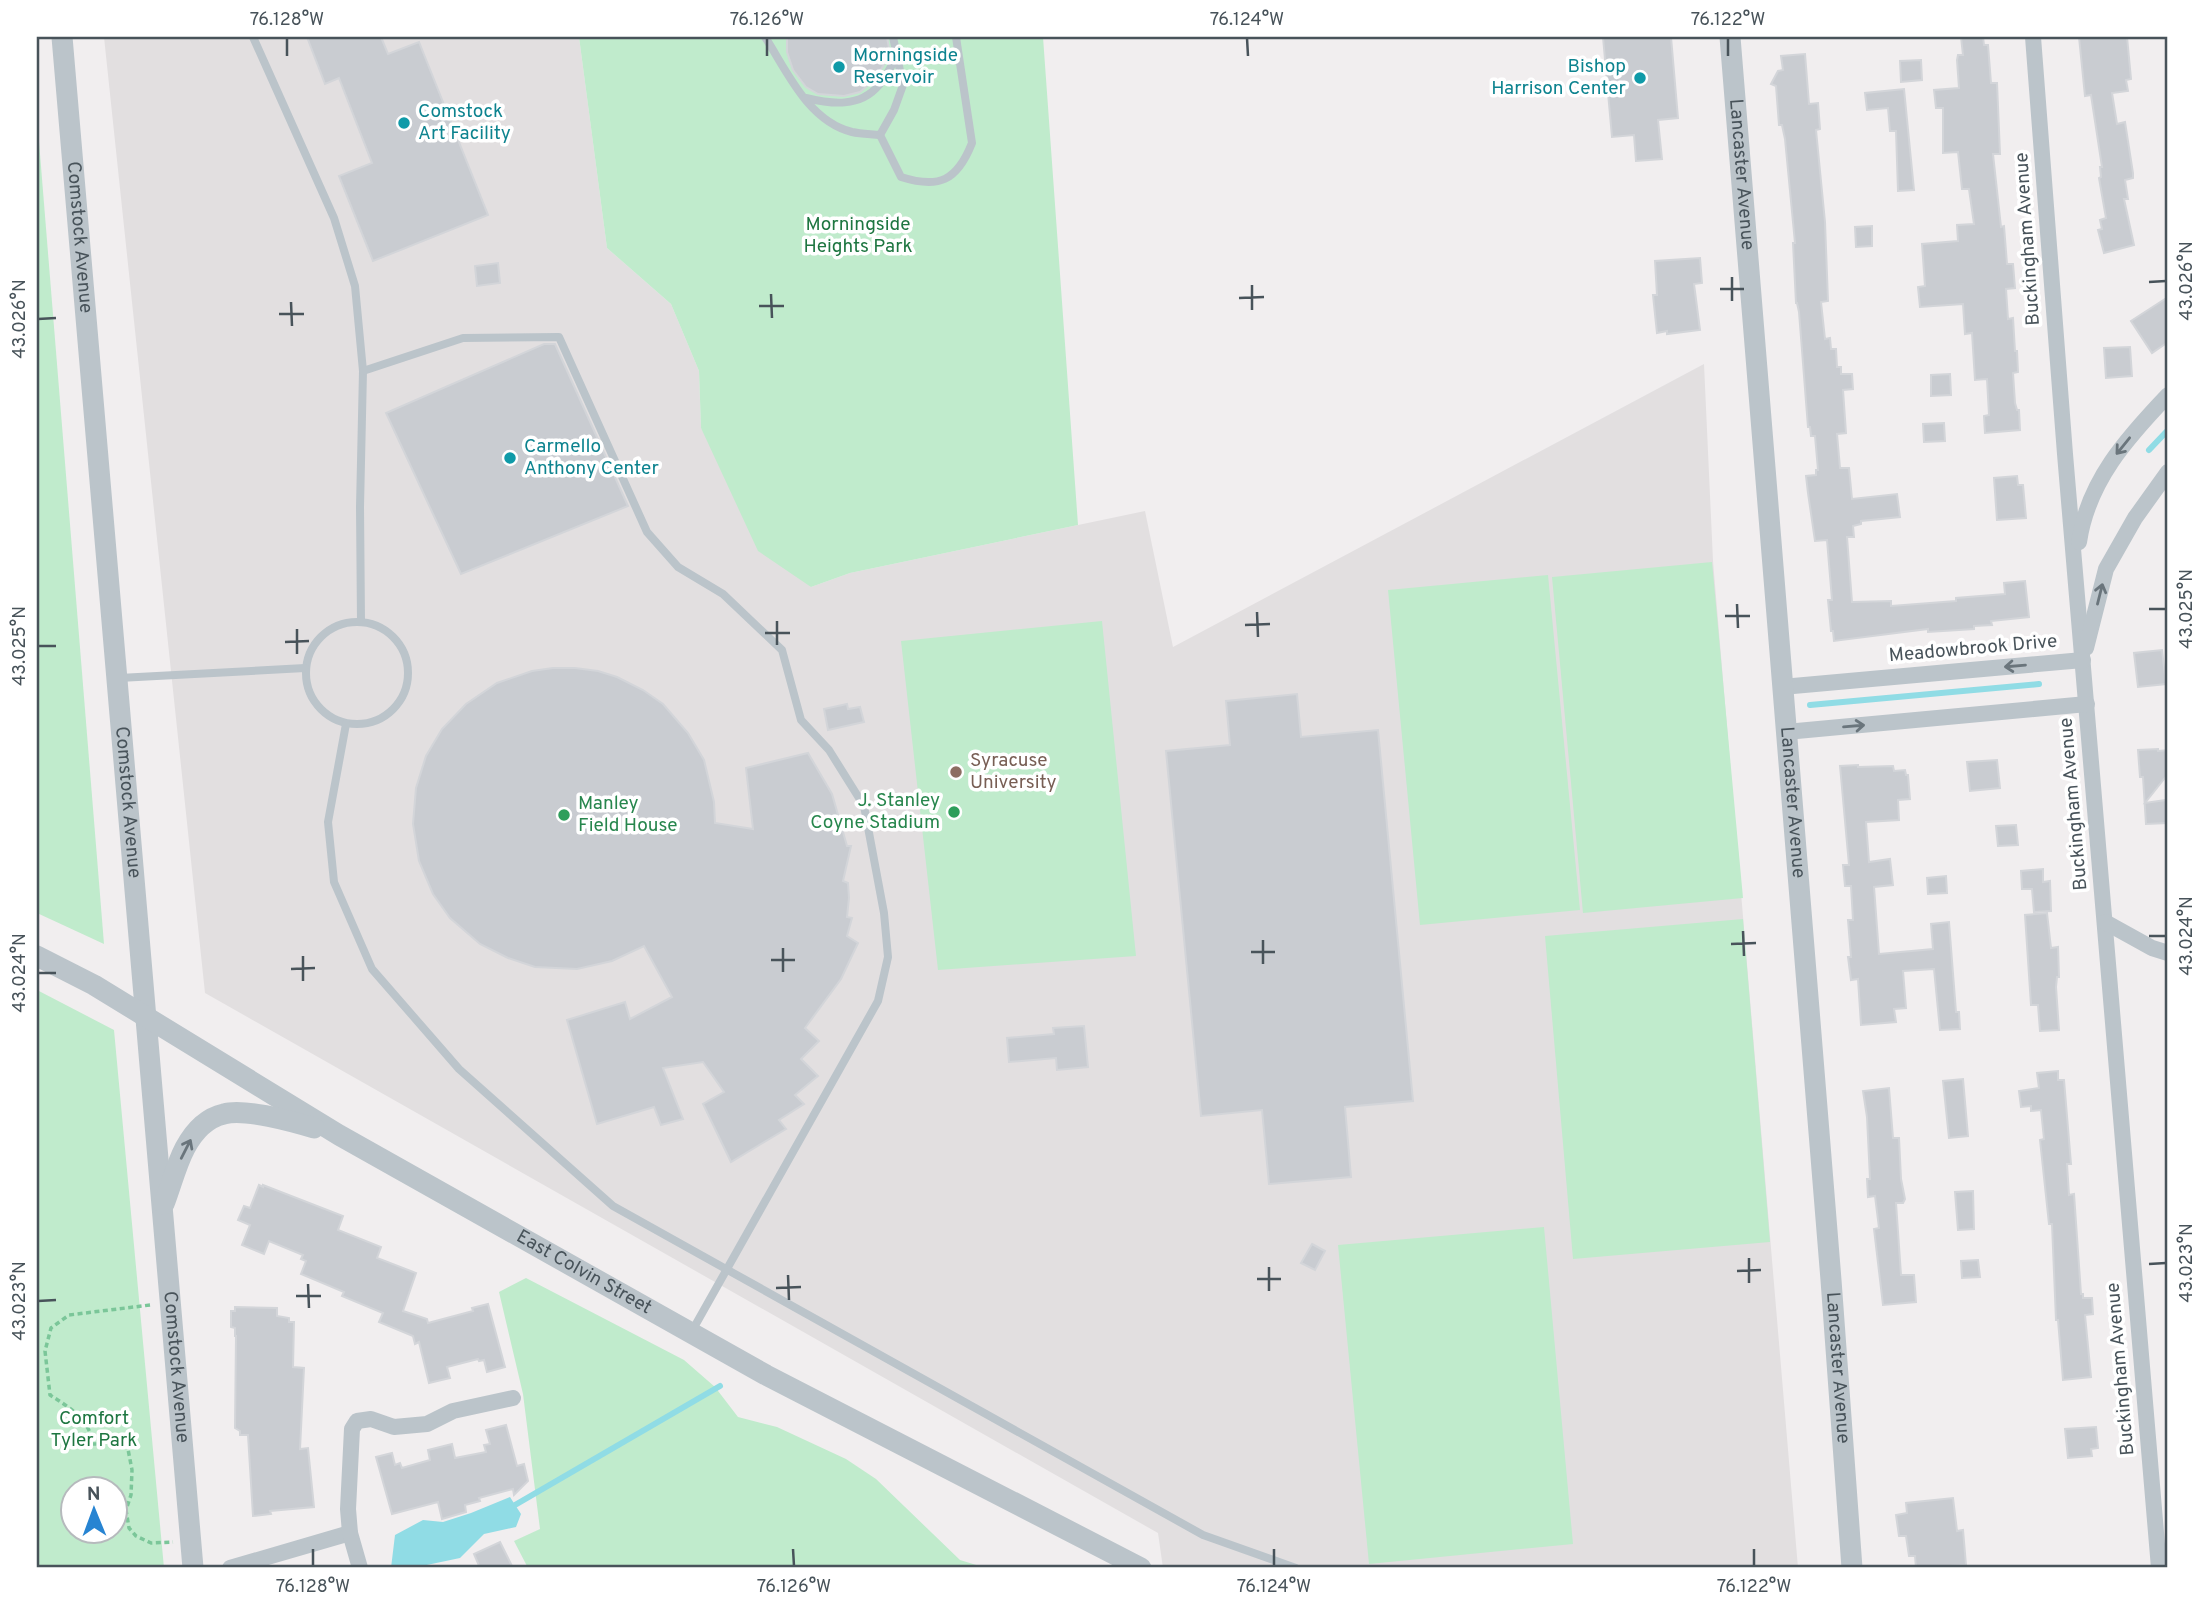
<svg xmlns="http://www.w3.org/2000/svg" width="2205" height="1605" font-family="Overpass,sans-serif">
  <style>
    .education { fill: #e2dfe0 }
    .green { fill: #c0ebcc; fill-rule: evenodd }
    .water { fill: #90dce5 }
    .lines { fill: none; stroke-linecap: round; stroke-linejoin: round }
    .stream { stroke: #90dce5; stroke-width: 6 }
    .building { fill: #c9ccd1; stroke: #d3d5d9; stroke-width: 2 }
    .path { stroke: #7bc699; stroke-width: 3.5; stroke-dasharray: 5 3.5; stroke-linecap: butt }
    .service { stroke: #bbc4ca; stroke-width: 8 }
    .minor { stroke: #bbc4ca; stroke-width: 16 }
    .tertiary { stroke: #bbc4ca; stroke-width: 21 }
    .oneway { stroke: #6a757c }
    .ticks { fill: none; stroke: #48535a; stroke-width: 2.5 }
    .culture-dot { fill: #0f9aa8; stroke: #fff; stroke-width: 2.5 }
    .education-dot { fill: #8d6e63; stroke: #fff; stroke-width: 2.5 }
    .leisure-dot { fill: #2e9e5b; stroke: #fff; stroke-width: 2.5 }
    .labels { text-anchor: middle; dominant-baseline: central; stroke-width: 7; stroke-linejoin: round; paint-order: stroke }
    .culture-label { font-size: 19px; fill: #0d838f; stroke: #fff; text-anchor: start }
    .street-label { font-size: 19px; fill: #48535a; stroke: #fff }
    .park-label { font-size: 19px; fill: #1e7641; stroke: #fff }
    .education-label { font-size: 19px; fill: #785e54; stroke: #fff; text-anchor: start }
    .leisure-label { font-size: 19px; fill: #27864d; stroke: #fff; text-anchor: end }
    .neatline { fill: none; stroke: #48535a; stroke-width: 2.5 }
    .ticks-label { font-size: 18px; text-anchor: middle; fill: #48535a }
  </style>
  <rect width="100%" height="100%" fill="#f1eeef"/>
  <polygon class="education" points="104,37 579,37 607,248 671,304 699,371 701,428 811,587 850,573 1145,511 1173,647 1704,364 1713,561 1798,1568 1163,1568 1158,1533 205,993"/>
  <g class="green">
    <polygon points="579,37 1043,37 1078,525 850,573 811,587 758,551 701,428 699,371 671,304 607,248"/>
    <polygon points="37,117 104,944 37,913"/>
    <polygon points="1712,562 1743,898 1583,913 1552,577"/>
    <polygon points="1548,575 1580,910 1420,925 1388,590"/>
    <polygon points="1102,621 1136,956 938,970 901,641"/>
    <polygon points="1743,919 1770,1242 1573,1259 1545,936"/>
    <path d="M 37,990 L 114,1030 L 164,1568 L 37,1568 ZM 74,1490 L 116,1490 L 116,1532 L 74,1532 Z"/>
    <polygon points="1544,1227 1573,1544 1369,1564 1338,1245"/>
    <polygon points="526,1278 684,1360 715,1387 738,1417 777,1427 846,1459 876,1479 960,1560 986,1568 528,1568 514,1541 540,1529 523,1394 499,1292"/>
  </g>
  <polygon class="water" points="510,1497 521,1514 516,1527 484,1534 460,1558 422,1566 419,1568 391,1568 395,1535 423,1520 443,1522 471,1513"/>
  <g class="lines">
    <g class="stream">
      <polyline points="2149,450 2168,430"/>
      <polyline points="1810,705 2039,684"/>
      <polyline points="515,1505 720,1386"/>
    </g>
  </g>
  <g class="building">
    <polygon points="307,37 381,37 388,54 419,42 488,215 373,261 339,176 372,163 339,78 325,84"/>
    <polygon points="787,37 887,37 890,54 876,78 860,92 844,96 818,94 806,87 793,70 787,52"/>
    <polygon points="1603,37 1671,37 1678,118 1658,120 1662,159 1636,161 1634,135 1612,137"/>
    <polygon points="1961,37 1983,37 1984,45 1988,45 1991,83 1997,83 2000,154 1993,154 2001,227 2004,226 2007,264 2013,264 2015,288 2006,289 2008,319 2013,318 2015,351 2017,351 2018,372 2013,373 2015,403 2017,410 2019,410 2020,430 1985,433 1984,416 1989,415 1987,379 1975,380 1972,333 1965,334 1963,304 1920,307 1918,287 1925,286 1922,244 1958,241 1957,225 1974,224 1969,189 1962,189 1958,152 1943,153 1943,108 1936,108 1934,90 1959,88 1957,60 1958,55 1963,55"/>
    <polygon points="2079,37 2127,37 2131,79 2126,80 2128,91 2112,93 2117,124 2125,122 2133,173 2133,178 2125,180 2128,199 2124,199 2134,245 2104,253 2098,230 2102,229 2100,220 2106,218 2099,178 2101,177 2100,167 2102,167 2091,95 2085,96"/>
    <polygon points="1805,54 1809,104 1818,103 1820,129 1816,130 1825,222 1828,301 1821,302 1825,339 1830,338 1831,349 1836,349 1837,367 1841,367 1841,374 1852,374 1853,389 1843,390 1846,433 1837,434 1840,468 1849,468 1852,499 1897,494 1900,517 1861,521 1861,524 1853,526 1854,537 1847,537 1852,602 1891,601 1891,606 1956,601 1956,598 2005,594 2004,583 2025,581 2029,617 1991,621 1992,625 1974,626 1974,629 1928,632 1928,629 1834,641 1833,631 1831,631 1828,600 1832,600 1827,540 1815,541 1808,493 1806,476 1816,475 1816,470 1818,470 1815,436 1811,436 1810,427 1808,427 1799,312 1797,303 1796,303 1793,243 1795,243 1785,139 1782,125 1779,125 1776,86 1771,84 1778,71 1783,70 1781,56"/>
    <polygon points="1921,60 1922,80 1901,82 1900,61"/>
    <polygon points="1904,89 1914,190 1898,191 1896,131 1890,131 1888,108 1867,110 1865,93"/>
    <polygon points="1872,226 1872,246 1856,247 1855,227"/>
    <polygon points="1700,258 1702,283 1694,284 1700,330 1667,334 1667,331 1657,333 1653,295 1657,295 1655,261"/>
    <polygon points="498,263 500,283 477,286 475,266"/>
    <polygon points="2168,297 2168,342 2152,353 2131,321"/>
    <polygon points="544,344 555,344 628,506 461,574 386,413"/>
    <polygon points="2130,347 2132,376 2106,378 2104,348"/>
    <polygon points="1950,374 1951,395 1931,396 1931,375"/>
    <polygon points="1944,423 1945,441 1924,442 1923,424"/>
    <polygon points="2017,476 2018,485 2023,485 2026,518 1997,520 1994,478"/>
    <polygon points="2162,650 2166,684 2138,687 2134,653"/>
    <polygon points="553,668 575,668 598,671 617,677 643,690 663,704 688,733 704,760 714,802 715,823 753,829 746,768 808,753 832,794 847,846 851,846 843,881 848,883 849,898 847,917 852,918 847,936 858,943 841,979 805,1028 819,1041 801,1059 818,1076 795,1095 804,1104 779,1120 786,1129 731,1162 703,1104 724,1092 703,1062 663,1068 683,1119 661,1125 654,1107 597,1124 567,1020 625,1002 630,1019 672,997 644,946 612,961 577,969 535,967 508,958 480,944 450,918 433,894 419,861 413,824 416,788 426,756 442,729 466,704 497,683 532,671"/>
    <polygon points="1297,694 1301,737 1378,730 1413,1101 1345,1107 1351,1177 1269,1184 1262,1110 1201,1116 1166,751 1230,745 1226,701"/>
    <polygon points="847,704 848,709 860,707 864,722 828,730 824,709"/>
    <polygon points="2158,749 2158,751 2168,750 2168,774 2145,803 2166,800 2166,804 2168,803 2168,823 2146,824 2143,777 2140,777 2138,750"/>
    <polygon points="1997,760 2000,788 1970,791 1967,762"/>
    <polygon points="1858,765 1858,767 1893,766 1894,771 1905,770 1906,775 1908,775 1910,799 1898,800 1899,820 1866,822 1869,862 1890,859 1893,885 1874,887 1879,954 1933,949 1931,924 1949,922 1956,1012 1959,1012 1960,1029 1940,1030 1934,969 1903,971 1906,1008 1894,1009 1896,1022 1861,1025 1858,979 1851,980 1848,957 1851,957 1848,920 1853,920 1851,886 1845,886 1843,865 1849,865 1840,766"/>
    <polygon points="2016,825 2018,845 1998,846 1996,826"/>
    <polygon points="2043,869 2043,882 2050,881 2051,911 2034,912 2032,889 2022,889 2021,871"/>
    <polygon points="1946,876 1947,893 1928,894 1927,878"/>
    <polygon points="2047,913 2051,948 2058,947 2059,977 2057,977 2056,987 2059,1030 2040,1031 2038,1005 2031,1005 2025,915"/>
    <polygon points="1084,1026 1088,1067 1057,1070 1056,1058 1009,1062 1007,1038 1054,1034 1053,1028"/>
    <polygon points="2058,1071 2058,1080 2064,1080 2071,1164 2067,1164 2069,1195 2074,1194 2081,1294 2083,1294 2083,1298 2092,1298 2093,1314 2085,1315 2091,1377 2063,1380 2058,1320 2056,1320 2052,1224 2049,1224 2040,1140 2044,1139 2041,1110 2031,1111 2031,1106 2021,1107 2019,1091 2039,1088 2037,1073"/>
    <polygon points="1963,1079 1968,1136 1949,1138 1943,1081"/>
    <polygon points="1889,1088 1893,1138 1899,1138 1901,1179 1905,1199 1903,1203 1896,1203 1901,1275 1914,1275 1916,1302 1883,1305 1874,1229 1879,1228 1875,1196 1868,1197 1867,1179 1870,1179 1867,1117 1863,1091"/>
    <polygon points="259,1185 263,1187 263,1185 343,1216 338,1230 381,1247 377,1258 416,1273 403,1311 427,1319 428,1323 473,1311 472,1308 488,1304 505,1367 487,1372 484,1360 479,1361 478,1359 447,1367 450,1378 429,1383 419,1342 415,1344 413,1336 379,1322 383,1313 342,1296 344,1292 301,1274 306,1261 301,1259 303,1255 269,1241 264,1254 242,1245 250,1225 238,1220 244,1206 250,1208"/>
    <polygon points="1973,1191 1974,1229 1958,1230 1955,1192"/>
    <polygon points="1312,1244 1325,1251 1315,1270 1301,1263"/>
    <polygon points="1978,1260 1980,1277 1962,1278 1961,1261"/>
    <polygon points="235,1307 277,1308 277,1316 289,1318 289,1322 294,1322 293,1367 304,1368 300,1449 308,1448 314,1507 270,1511 271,1514 253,1516 248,1435 240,1435 240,1431 235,1428 236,1336 235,1336 235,1328 231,1327 231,1311 235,1311"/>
    <polygon points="506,1425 517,1466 524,1464 528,1481 514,1495 513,1489 479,1498 480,1501 465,1505 466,1512 442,1519 438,1502 392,1514 376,1457 392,1453 395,1465 400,1463 402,1468 430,1460 428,1450 452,1444 455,1458 486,1452 484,1445 490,1444 486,1430"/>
    <polygon points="2096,1427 2098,1448 2091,1449 2092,1456 2068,1458 2065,1429"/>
    <polygon points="1953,1498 1957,1531 1963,1530 1966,1565 1916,1568 1915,1556 1909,1556 1906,1536 1899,1536 1896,1515 1907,1513 1906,1503"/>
    <polygon points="500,1542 513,1568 480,1568 474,1554"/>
  </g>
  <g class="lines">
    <path class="path" d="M 150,1305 L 69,1315 L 51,1328 L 45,1351 L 50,1395 C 69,1407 90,1420 93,1444 L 127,1444 L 132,1470 L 131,1495 L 126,1510 L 129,1528 L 136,1536 L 151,1543 L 173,1542"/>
    <g class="service">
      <polyline points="253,37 334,218 355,286 363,371 360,507 361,621"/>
      <path d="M 765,37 C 787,71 808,121 852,132 C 861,134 871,134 880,135"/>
      <path d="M 806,98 C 831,104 860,108 879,85 C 886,77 891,66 897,56"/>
      <path d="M 880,135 L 901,177 C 939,189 957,181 972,143 L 956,37"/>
      <polyline points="880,135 894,110 903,85 893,37"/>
      <polyline points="363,371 463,338 559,337 647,532 678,567 723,594 782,650 801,720 829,750 864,806 884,913 888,957 878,1001 692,1331"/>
      <circle cx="357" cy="673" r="51"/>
      <polyline points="119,678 305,668"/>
      <polyline points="346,724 328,822 334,882 372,969 459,1069 613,1206 1203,1535 1296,1568"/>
    </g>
    <g class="minor">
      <polyline points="2033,37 2065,454 2159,1568"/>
      <path d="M 2079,542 C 2088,481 2127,438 2168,395"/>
      <polyline points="2086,648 2106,569 2135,518 2168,472"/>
      <polyline points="1782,687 2083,660"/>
      <polyline points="1786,732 2087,704"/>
      <polyline points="2105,922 2152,948 2168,953"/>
      <polyline points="230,1568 350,1533"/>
      <polyline points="360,1568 350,1533 348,1509 352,1429 357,1421 371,1419 394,1427 427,1424 453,1411 513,1398"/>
    </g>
    <g class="tertiary">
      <path id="s1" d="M 62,37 L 193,1568"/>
      <path id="s2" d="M 1730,37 L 1831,1280 L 1852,1568"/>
      <path id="s3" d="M 37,956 L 94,985 L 339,1135 L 766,1375 L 1141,1568"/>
      <path d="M 164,1204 C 171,1186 176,1165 185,1148 C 193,1133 206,1118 224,1114 C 244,1108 294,1122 314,1128"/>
    </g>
  </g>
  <defs><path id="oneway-shaft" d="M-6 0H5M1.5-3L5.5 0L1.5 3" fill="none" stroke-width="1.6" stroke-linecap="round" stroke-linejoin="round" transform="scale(1.75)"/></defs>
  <g class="oneway">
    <use href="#oneway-shaft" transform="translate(2123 446) rotate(129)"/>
    <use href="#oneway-shaft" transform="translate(2100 594) rotate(-76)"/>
    <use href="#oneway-shaft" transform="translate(2015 666) rotate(175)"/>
    <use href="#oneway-shaft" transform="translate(1854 726) rotate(-5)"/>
    <use href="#oneway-shaft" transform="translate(186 1149) rotate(-63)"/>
  </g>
  <path class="ticks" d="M 287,38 L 287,56M 767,38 L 767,56M 1247,38 L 1248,56M 1728,38 L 1728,56M 1732,277 L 1732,301M 2149,282 L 2166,281M 1252,285 L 1252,310M 1720,289 L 1744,289M 771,294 L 772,318M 1239,298 L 1264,297M 291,302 L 292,326M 759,306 L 784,306M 279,314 L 304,314M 38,319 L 56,318M 1737,604 L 1738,628M 2149,609 L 2166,609M 1257,612 L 1258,637M 1725,616 L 1750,616M 777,621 L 777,645M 1245,625 L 1270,624M 297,629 L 297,654M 765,633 L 790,633M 285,642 L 309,641M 38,646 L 56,646M 1743,931 L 1744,956M 2149,936 L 2166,936M 1263,940 L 1263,964M 1731,944 L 1756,943M 783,948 L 783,972M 1251,952 L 1275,952M 303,956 L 303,981M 771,960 L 795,960M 291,969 L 315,968M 38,973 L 56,973M 1749,1258 L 1749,1283M 2149,1264 L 2166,1263M 1269,1267 L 1269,1291M 1737,1271 L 1761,1270M 788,1275 L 789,1300M 1257,1279 L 1281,1279M 308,1284 L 309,1308M 776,1288 L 801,1287M 296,1296 L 321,1296M 38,1301 L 56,1300M 313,1549 L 313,1566M 793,1549 L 794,1566M 1274,1549 L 1274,1566M 1754,1549 L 1754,1566"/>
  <g class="culture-dot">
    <circle cx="839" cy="67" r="7"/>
    <circle cx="1640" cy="78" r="7"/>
    <circle cx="404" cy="123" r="7"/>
    <circle cx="510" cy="458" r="7"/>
  </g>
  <circle class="education-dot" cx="956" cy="772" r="7"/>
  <g class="leisure-dot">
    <circle cx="954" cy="812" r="7"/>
    <circle cx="564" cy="815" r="7"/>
  </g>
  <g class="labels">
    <g class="culture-label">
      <text x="853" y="56">Morningside<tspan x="853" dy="22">Reservoir</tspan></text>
      <text x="1626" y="67" text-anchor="end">Bishop<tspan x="1626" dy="22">Harrison Center</tspan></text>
      <text x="418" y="112">Comstock<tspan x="418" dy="22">Art Facility</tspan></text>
      <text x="524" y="447">Carmello<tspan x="524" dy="22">Anthony Center</tspan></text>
    </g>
    <g class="street-label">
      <text stroke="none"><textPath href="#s2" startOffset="138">Lancaster Avenue</textPath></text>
      <text stroke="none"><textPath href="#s1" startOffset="201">Comstock Avenue</textPath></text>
      <text transform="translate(2028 239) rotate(-94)">Buckingham Avenue</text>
      <text transform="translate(1973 649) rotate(-5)">Meadowbrook Drive</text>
      <text stroke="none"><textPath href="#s2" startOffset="768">Lancaster Avenue</textPath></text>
      <text stroke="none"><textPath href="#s1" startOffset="768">Comstock Avenue</textPath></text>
      <text transform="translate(2074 804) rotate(-95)">Buckingham Avenue</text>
      <text stroke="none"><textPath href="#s3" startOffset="632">East Colvin Street</textPath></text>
      <text stroke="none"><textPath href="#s1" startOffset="1335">Comstock Avenue</textPath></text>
      <text stroke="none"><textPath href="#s2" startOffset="1335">Lancaster Avenue</textPath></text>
      <text transform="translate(2121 1369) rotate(-95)">Buckingham Avenue</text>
    </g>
    <g class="park-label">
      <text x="858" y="225">Morningside<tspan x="858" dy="22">Heights Park</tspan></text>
      <text x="94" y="1419">Comfort<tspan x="94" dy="22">Tyler Park</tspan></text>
    </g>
    <g class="education-label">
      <text x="970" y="761">Syracuse<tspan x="970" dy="22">University</tspan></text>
    </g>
    <g class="leisure-label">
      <text x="940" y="801">J. Stanley<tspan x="940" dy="22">Coyne Stadium</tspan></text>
      <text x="578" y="804" text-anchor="start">Manley<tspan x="578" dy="22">Field House</tspan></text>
    </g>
  </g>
  <rect width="2205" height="1605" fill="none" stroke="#ffffff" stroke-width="77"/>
  <g transform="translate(94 1510) rotate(359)"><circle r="33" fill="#ffffff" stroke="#b6babd" stroke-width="2"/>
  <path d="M0-5L12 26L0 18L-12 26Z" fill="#2784d2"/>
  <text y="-10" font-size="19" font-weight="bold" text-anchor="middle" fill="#48535a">N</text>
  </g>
  <rect x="38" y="38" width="2128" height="1528" class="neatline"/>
  <g class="ticks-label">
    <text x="287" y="25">76.128°W</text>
    <text x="767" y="25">76.126°W</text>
    <text x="1247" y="25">76.124°W</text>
    <text x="1728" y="25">76.122°W</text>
    <text transform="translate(2186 281) rotate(-90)" y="6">43.026°N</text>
    <text transform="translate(19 319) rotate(-90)" y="6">43.026°N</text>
    <text transform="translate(2186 609) rotate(-90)" y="6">43.025°N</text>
    <text transform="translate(19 646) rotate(-90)" y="6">43.025°N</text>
    <text transform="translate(2186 936) rotate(-90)" y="6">43.024°N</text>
    <text transform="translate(19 973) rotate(-90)" y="6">43.024°N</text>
    <text transform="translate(2186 1263) rotate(-90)" y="6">43.023°N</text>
    <text transform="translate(19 1301) rotate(-90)" y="6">43.023°N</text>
    <text x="313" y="1592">76.128°W</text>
    <text x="794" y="1592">76.126°W</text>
    <text x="1274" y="1592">76.124°W</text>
    <text x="1754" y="1592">76.122°W</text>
  </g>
</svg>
